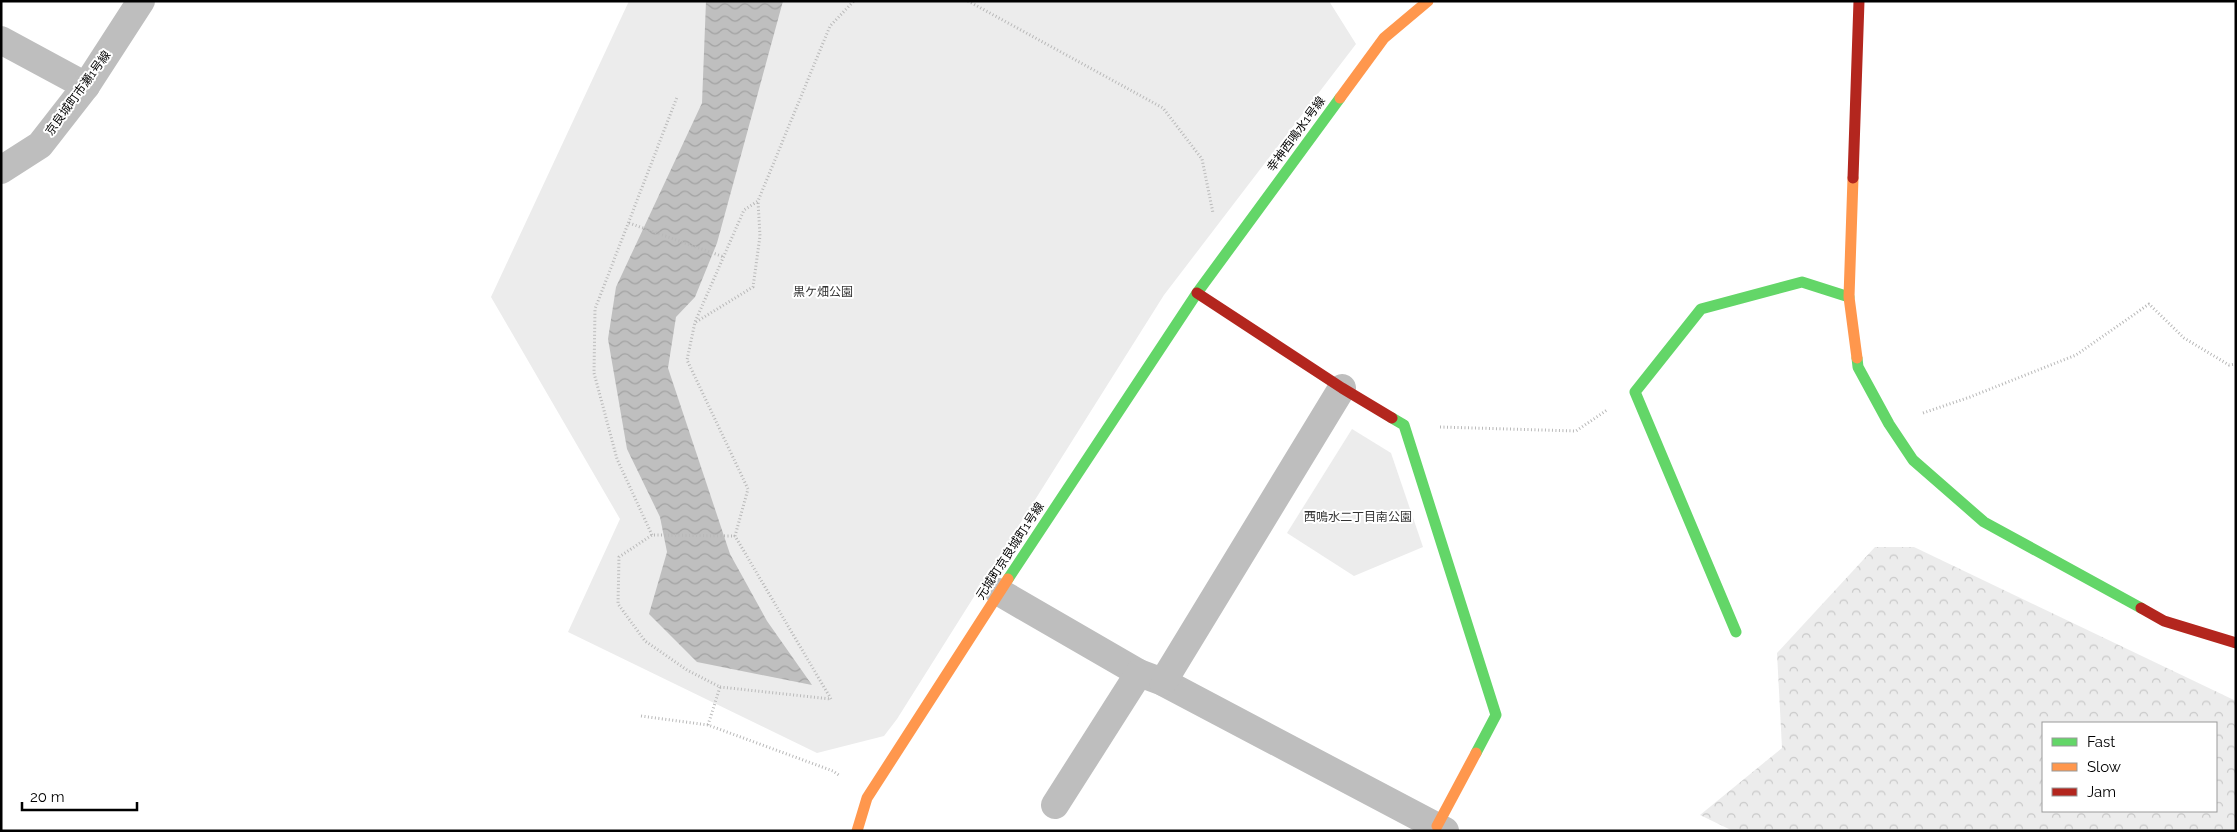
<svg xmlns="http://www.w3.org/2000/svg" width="2237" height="832" font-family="Raleway,'Noto Sans JP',sans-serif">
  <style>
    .green { fill: #ececec }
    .forest { fill: url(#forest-crowns); fill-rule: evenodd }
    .water { fill: url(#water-waves) }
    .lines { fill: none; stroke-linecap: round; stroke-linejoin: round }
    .path { stroke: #b9b9b9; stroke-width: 3; stroke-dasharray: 1 2.5; stroke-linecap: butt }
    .street { stroke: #bebebe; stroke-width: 28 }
    .fast { stroke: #63d668; stroke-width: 11 }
    .slow { stroke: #ff974d; stroke-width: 11 }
    .jam { stroke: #b3261e; stroke-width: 11 }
    .labels { text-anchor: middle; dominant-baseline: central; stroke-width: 4; stroke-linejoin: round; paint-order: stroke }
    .street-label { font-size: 12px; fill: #000; stroke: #fff }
    .park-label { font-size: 12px; fill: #333; stroke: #fff }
  </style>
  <defs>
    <pattern id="forest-crowns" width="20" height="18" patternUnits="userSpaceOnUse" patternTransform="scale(1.25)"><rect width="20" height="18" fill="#ececec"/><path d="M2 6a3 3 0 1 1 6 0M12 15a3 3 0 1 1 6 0" fill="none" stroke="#c9c9c9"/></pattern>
    <pattern id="water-waves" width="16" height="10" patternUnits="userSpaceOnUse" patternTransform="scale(1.25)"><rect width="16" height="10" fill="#bfbfbf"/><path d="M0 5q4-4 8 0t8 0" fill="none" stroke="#a2a2a2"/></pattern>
  </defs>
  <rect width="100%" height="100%" fill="#fff"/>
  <g class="green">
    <polygon points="629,1 1329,1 1356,44 1164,295 897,719 884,736 817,753 568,632 620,519 491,297"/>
    <polygon points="1352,429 1391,453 1423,547 1354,576 1287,533"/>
  </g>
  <path class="forest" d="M 1875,547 L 1914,547 L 2236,701 L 2236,831 L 1733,831 L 1700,815 L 1782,748 L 1777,653 ZM 2043,723 L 2216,723 L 2216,811 L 2043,811 Z"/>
  <polygon class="water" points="706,1 783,1 717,243 695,297 676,317 668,368 730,554 767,621 812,685 697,662 649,614 667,552 660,517 627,449 608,339 616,287 702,103"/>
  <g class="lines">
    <g class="path">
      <polyline points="968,1 1163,108 1202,159 1213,213"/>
      <polyline points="629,223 724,257"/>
      <polyline points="696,322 753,287 760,236 758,201"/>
      <polyline points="1923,413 1970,397 2076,355 2149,304 2184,338 2229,365 2236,364"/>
      <polyline points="1440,427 1576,431 1607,410"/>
      <polyline points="652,535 617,459 594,373 595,309 677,97"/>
      <polyline points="720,687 831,699"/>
      <polyline points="831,699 735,536 748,489 687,360 695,322 744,210 758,201 830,26 854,1"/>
      <polyline points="641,716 708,725 833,771 840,776"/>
      <polyline points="708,725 720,687 687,670 645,641 618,604 619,557 652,535 735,536"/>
    </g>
    <g class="street">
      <polyline points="1,40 86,86"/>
      <polyline points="1,170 40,145 86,86 141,1"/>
      <polyline points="999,592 1139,673 1163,682 1445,831"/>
      <polyline points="1163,682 1342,388"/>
      <polyline points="1055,805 1139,673"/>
    </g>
    <g class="fast">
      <polyline points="1857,358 1858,367 1889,424 1913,460 1984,522 2141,608"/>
      <polyline points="1392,418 1404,425 1496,715 1476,753"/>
      <polyline points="1008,579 1197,293 1340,98"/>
      <polyline points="1736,632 1635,392 1701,309 1802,282 1849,297"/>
    </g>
    <g class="slow">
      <polyline points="1340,98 1384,38 1428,1"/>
      <polyline points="1853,178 1849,297 1857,358"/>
      <polyline points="1437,826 1476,753"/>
      <polyline points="857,831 867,798 1008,579"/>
    </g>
    <g class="jam">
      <polyline points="1853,178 1859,1"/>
      <polyline points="1197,293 1342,388 1392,418"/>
      <polyline points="2141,608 2164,621 2236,643"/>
    </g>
  </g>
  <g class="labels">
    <g class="street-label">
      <text transform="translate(78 93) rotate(-54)">京良城町市瀬1号線</text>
      <text transform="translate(1296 134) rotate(-54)">幸神西鳴水1号線</text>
      <text transform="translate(1010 551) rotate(-57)">元城町京良城町1号線</text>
    </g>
    <g class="park-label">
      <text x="823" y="292">黒ケ畑公園</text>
      <text x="1358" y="517">西鳴水二丁目南公園</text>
    </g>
  </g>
  <rect width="2237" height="832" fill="none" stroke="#000000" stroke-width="5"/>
  <rect x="2042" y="722" width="175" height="90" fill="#ffffff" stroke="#999999"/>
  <rect x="2052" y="738" width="25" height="8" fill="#63d668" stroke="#999999"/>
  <text x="2087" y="747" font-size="15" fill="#000000">Fast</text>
  <rect x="2052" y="763" width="25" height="8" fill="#ff974d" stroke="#999999"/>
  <text x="2087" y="772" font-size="15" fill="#000000">Slow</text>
  <rect x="2052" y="788" width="25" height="8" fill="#b3261e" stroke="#999999"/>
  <text x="2087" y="797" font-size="15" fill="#000000">Jam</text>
  <path d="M22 802v8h115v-8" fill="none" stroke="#000000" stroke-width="2.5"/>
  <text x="30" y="802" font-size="15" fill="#000000" stroke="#ffffff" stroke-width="4" paint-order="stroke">20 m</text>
</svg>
